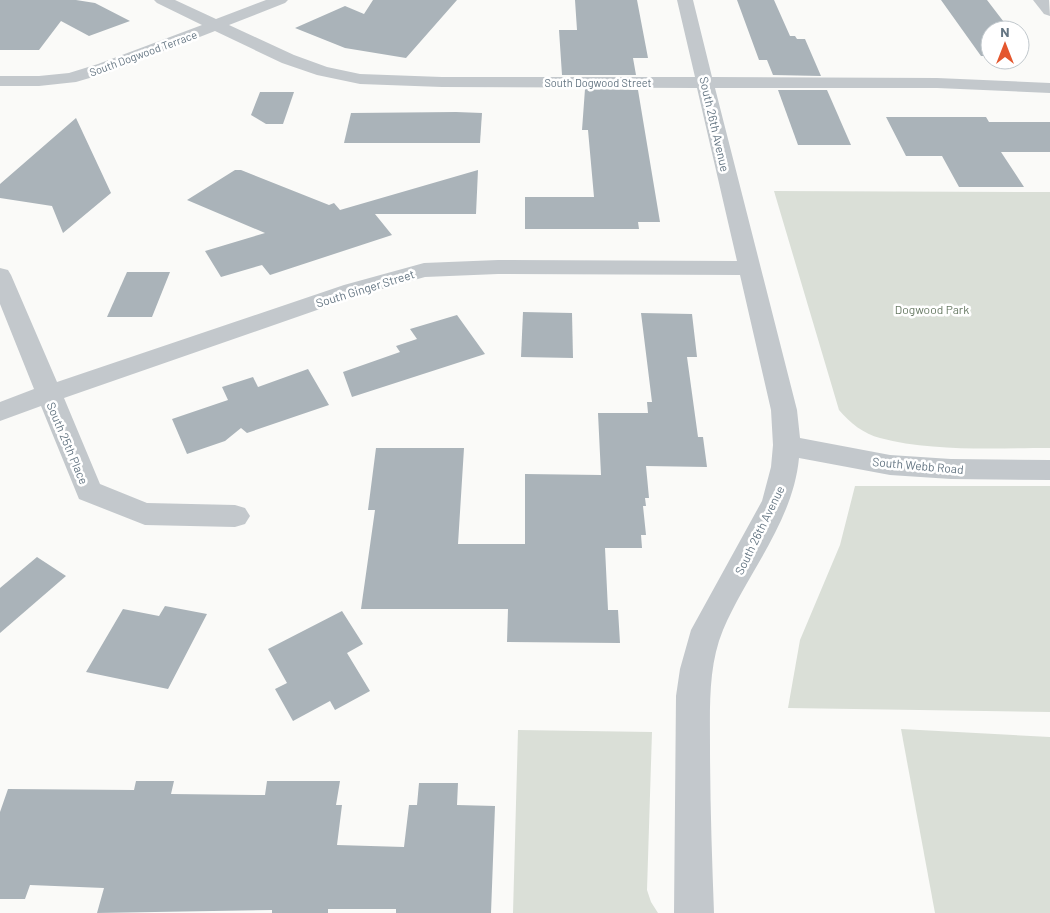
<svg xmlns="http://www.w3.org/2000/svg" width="1050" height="913" font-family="Barlow,sans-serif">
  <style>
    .green { fill: #dadfd7 }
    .building { fill: #aab3b9 }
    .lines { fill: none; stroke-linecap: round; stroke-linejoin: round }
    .street { fill: #c3c8cc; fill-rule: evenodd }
    .labels { text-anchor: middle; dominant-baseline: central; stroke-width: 5; stroke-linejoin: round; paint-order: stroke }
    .far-street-label { font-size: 11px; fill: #657683; stroke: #fff }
    .street-label { font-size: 12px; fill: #657683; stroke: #fff }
    .park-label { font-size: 12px; fill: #687a64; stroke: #fff }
  </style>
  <rect width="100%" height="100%" fill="#fafaf8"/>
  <g class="green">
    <path d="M 774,191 L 1050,192 L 1050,448 C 997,448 932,452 880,438 C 864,434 850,423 839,410 Z"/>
    <polygon points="855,486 1050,486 1050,712 788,708 800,640 840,545"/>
    <polygon points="901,729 1050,737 1050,913 935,913"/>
    <polygon points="518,730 652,732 647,890 651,902 658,913 513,913"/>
  </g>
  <g class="building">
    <polygon points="0,0 76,0 95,3 130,21 89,36 61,21 39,50 0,50"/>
    <polygon points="373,0 457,0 406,58 345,48 295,28 345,6 364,14"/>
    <polygon points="575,0 637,0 648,58 633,58 636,75 562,75 559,30 577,30"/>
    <polygon points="737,0 774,0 790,36 795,36 797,39 805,39 821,76 773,75 767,60 759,60"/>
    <polygon points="941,0 987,0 1010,30 990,30 990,56 981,56"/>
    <polygon points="585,89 638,90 660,222 638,222 639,229 525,229 525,197 594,197 588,130 582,130"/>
    <polygon points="778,90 827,90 851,145 798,145"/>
    <polygon points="260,92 294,92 283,124 266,124 251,115"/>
    <polygon points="456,112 482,113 480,143 344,143 351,113"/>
    <polygon points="886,117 986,117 989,122 1050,122 1050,152 1001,152 1024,187 959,187 942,156 906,156"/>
    <polygon points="76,118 111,193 63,233 52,206 0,198 0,184"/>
    <polygon points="235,170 241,170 329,205 334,203 340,210 478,170 476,214 375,214 392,235 270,275 262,265 221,277 205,251 265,233 187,200"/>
    <polygon points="127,272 170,272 152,317 107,317"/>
    <polygon points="523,312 572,313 573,358 521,357"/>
    <polygon points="641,313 692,314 697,357 687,357 698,437 703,437 707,467 646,466 649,498 645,498 646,506 643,506 646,535 641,535 642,548 605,548 608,610 618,610 620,643 507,642 508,609 361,609 375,510 368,510 376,448 464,448 458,544 525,544 525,474 601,475 598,413 648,413 647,402 652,402"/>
    <polygon points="457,315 485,354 352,397 343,372 400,352 396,346 417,339 410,329"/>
    <polygon points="308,369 329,405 247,433 241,428 225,441 187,454 172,419 228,400 222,387 253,377 258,387"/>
    <polygon points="37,557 66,576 0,633 0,588"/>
    <polygon points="165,606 207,614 168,689 86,672 123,609 159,616"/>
    <polygon points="342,611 363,644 347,653 370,691 335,710 330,701 293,721 275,689 287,683 268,649"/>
    <polygon points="136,781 174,781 171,794 265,795 267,781 340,781 336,805 342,805 337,845 404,847 409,805 417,805 419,783 458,783 457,805 495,806 491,913 396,913 396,909 328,909 328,913 272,913 272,910 97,913 104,888 30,885 25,899 0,899 0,812 8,789 134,790"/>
  </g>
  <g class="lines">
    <g class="street">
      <path d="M 154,0 L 175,0 L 216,19 L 266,0 L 288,0 L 285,3 L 229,25 L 294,55 L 327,67 L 360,74 L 442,77 L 695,77 L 677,0 L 693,0 L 712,77 L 937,78 L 1050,83 L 1050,93 L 937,88 L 715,88 L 797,410 L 800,438 L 890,455 L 951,459 L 1050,460 L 1050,480 L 951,479 L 890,475 L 799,458 C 793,522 747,573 723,630 C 708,666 710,708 710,746 C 710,802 712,857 714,913 L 674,913 L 676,696 L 680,669 L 691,630 L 762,501 L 771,467 L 773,445 L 771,410 L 740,275 L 498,274 L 425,277 L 360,295 L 64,398 L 100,484 L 147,503 L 235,505 L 245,508 L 250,516 L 245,524 L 235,527 L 145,525 L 79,499 L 41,406 L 0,421 L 0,402 L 34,389 L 0,304 L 0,268 L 8,270 L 11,275 L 57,382 L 344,285 L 424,263 L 498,260 L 737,261 L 697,88 L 442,87 L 360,84 L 317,75 L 282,63 L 215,31 L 110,72 L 76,82 L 39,86 L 0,86 L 0,76 L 39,76 L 69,73 L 98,64 L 202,25 L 157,3 Z"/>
      <polygon points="1033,0 1049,0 1050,16 1044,14"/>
    </g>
  </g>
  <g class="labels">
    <g class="far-street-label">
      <text transform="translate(143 53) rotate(-20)">South Dogwood Terrace</text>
      <text x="598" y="82">South Dogwood Street</text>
    </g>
    <g class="street-label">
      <text transform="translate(715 124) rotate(77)">South 26th Avenue</text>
      <text transform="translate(365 288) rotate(-17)">South Ginger Street</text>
      <text transform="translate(68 443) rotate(67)">South 25th Place</text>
      <text transform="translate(918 465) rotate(5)">South Webb Road</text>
      <text transform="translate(759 530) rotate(-64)">South 26th Avenue</text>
    </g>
    <g class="park-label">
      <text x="932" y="309">Dogwood Park</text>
    </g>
  </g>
  <g transform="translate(1005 45)"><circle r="24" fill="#ffffff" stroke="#c1c8cd"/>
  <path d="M0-4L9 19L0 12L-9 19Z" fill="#e4572e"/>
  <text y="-8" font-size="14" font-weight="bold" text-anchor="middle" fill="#657683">N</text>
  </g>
</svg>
